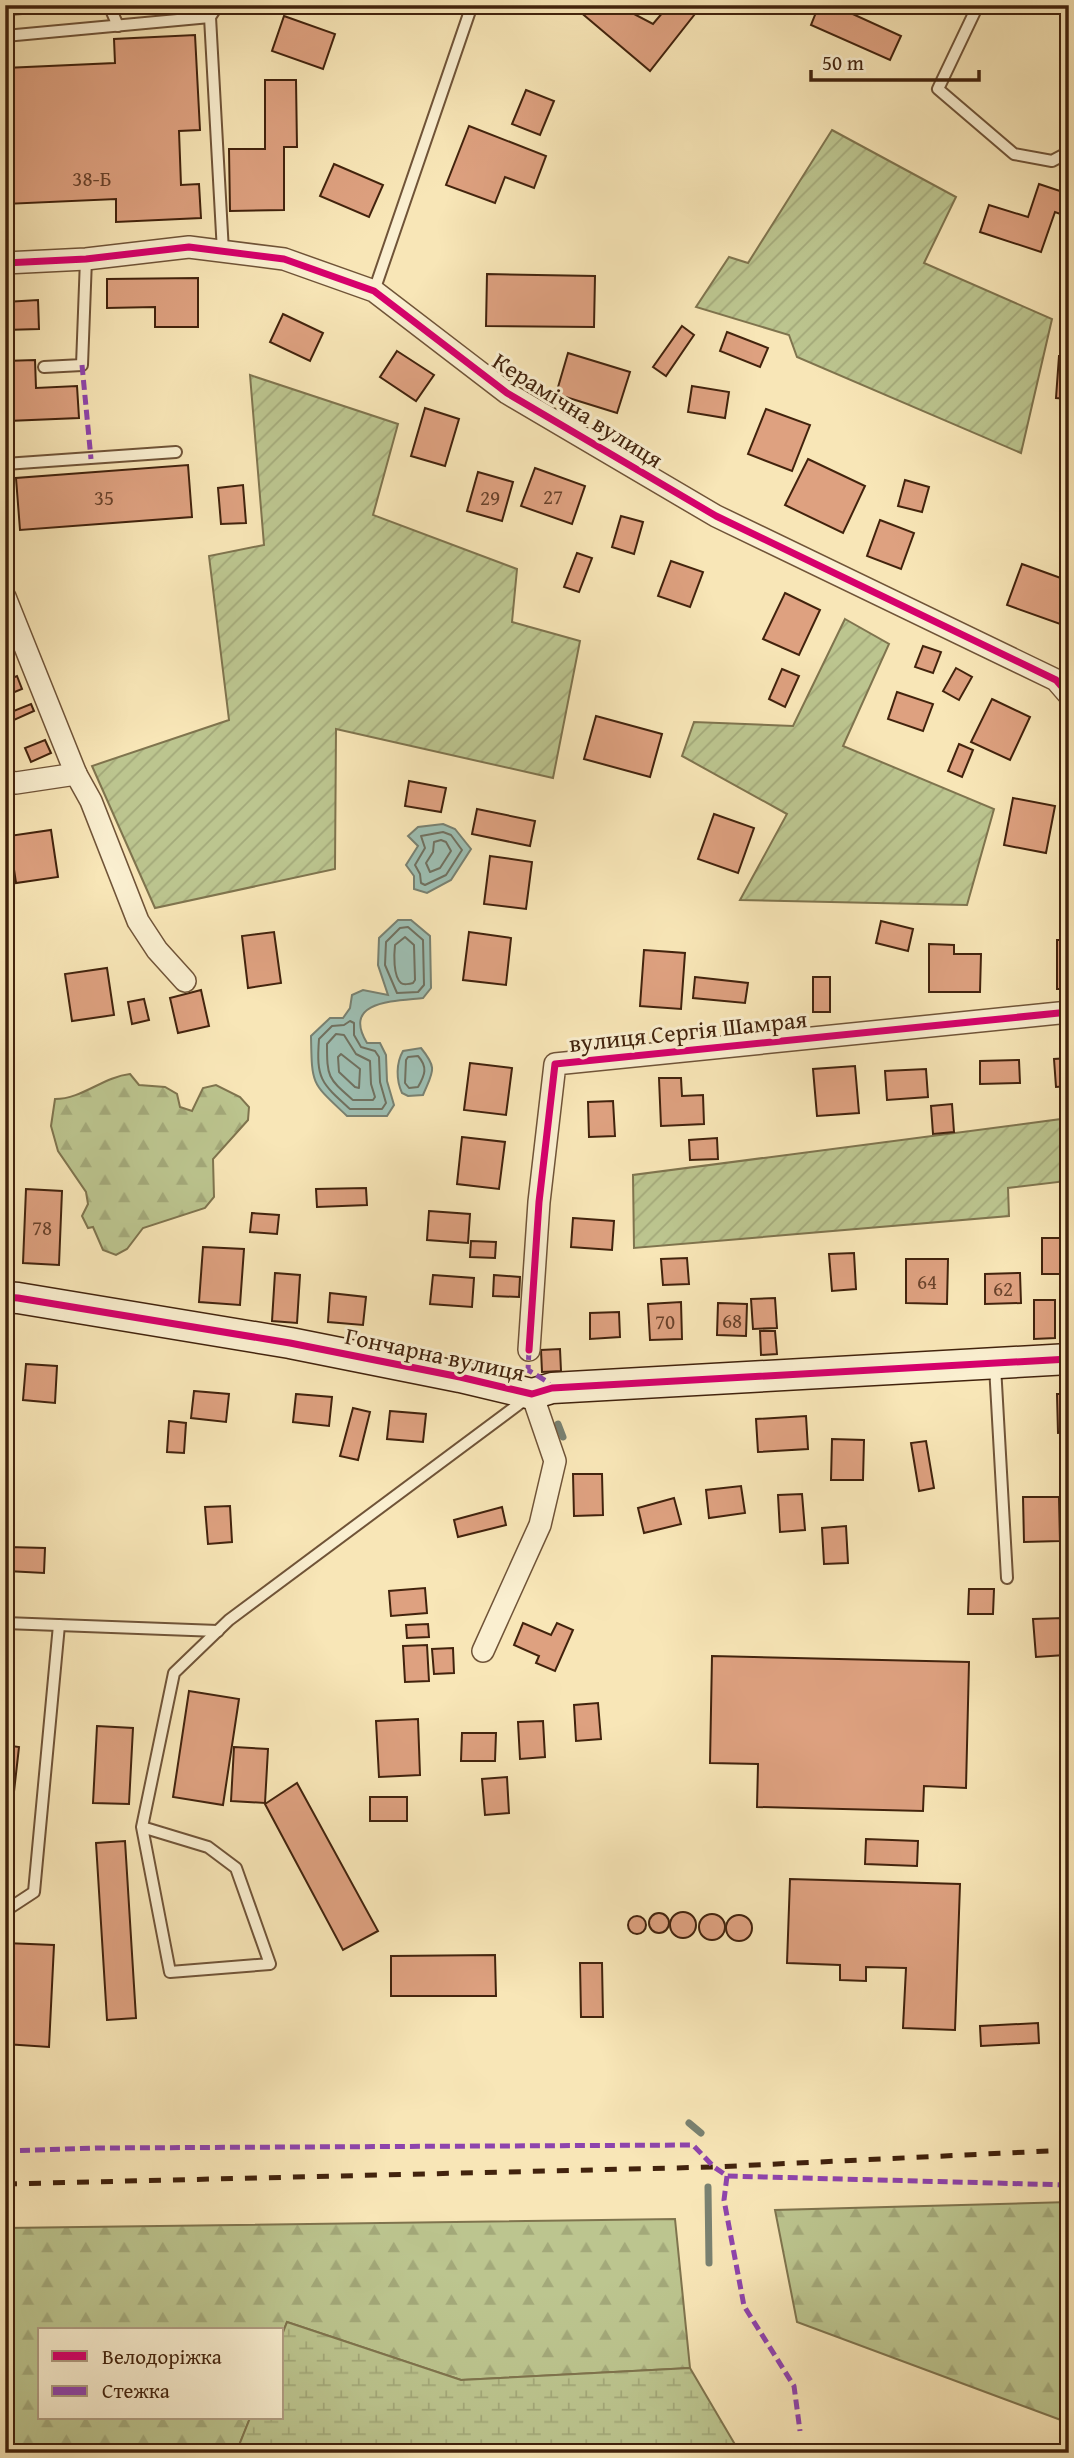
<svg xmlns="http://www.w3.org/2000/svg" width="1074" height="2458" font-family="'Gentium Book Plus',serif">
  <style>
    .forest { fill: url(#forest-firs); stroke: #7f744e; stroke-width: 2 }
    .wetland { fill: url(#wetland-marsh); stroke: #7f744e; stroke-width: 2 }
    .garden { fill: url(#garden-furrows); stroke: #7f744e; stroke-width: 2 }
    .water { fill: #9ebfb3; stroke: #798171; stroke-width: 2 }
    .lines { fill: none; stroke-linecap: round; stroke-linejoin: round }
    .shore { stroke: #707160; stroke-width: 2 }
    .stream { stroke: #798171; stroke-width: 7 }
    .building { fill: #dea180; stroke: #42230d; stroke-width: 2 }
    .lane-casing { stroke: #705438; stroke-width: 14 }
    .street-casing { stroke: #705438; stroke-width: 24 }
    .secondary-casing { stroke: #42230d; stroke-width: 33 }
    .lane { stroke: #faefd0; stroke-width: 10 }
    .street { stroke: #faefd0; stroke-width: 21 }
    .secondary { stroke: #faefd0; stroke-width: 30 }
    .rail { stroke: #42230d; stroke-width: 5; stroke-dasharray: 12 12; stroke-linecap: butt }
    .quiet { stroke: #8e44ad; stroke-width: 5; stroke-dasharray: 10 5; stroke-linecap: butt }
    .cycleway-casing { stroke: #faefd0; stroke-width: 11 }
    .cycleway { stroke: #d6006c; stroke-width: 7 }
    .labels { text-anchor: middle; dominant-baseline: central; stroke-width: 6; stroke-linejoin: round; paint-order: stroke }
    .number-label { font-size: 21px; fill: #69422a }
    .street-label { font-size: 24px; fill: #42230d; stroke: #faefd0 }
  </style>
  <defs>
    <pattern id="forest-firs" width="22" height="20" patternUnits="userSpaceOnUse" patternTransform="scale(1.75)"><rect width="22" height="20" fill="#bcc58f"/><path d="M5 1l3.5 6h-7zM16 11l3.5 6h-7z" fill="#a3a97a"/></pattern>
    <pattern id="wetland-marsh" width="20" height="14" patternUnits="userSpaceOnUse" patternTransform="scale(1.75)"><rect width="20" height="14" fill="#bcc58f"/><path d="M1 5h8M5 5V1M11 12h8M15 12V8" fill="none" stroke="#a3a97a"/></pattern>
    <pattern id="garden-furrows" width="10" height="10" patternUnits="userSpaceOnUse" patternTransform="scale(1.75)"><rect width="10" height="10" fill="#bcc58f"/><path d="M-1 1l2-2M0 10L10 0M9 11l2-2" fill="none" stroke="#a3a97a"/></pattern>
  </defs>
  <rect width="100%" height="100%" fill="#f8e6b7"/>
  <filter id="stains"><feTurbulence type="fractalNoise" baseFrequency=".00286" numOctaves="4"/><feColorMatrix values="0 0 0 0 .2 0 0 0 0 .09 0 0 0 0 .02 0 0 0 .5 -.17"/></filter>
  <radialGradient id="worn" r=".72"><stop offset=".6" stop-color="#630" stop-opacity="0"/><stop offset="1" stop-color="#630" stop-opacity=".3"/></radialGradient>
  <g class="forest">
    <path d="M 130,1074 L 139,1085 L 165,1087 L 177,1094 L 180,1107 L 192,1111 L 203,1088 L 216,1085 L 240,1097 L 249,1107 L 248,1120 L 213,1159 L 214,1197 L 205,1208 L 143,1228 L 127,1249 L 116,1255 L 103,1250 L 93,1227 L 88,1228 L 82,1216 L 88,1204 L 86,1192 L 58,1151 L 51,1126 L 55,1099 C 82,1099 103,1077 130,1074 Z"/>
    <polygon points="1069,2202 1069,2423 797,2322 775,2210"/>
    <polygon points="675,2219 690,2368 461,2380 287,2322 282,2335 282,2330 40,2330 40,2418 250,2418 236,2453 5,2453 5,2228"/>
  </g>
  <polygon class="wetland" points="287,2322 461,2380 690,2368 740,2453 236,2453 250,2418 282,2418 282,2335"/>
  <g class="garden">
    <polygon points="832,130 956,197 924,263 1052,319 1021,453 797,357 789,335 696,307 729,257 748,263"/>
    <polygon points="250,375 398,424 373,515 517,569 512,622 580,641 553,778 336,729 335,869 155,908 92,766 229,720 209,556 264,545"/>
    <polygon points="845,619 889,644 843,746 994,809 967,905 740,900 787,814 682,756 694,722 793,726"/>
    <polygon points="1069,1118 1069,1200 1066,1181 1008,1188 1009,1216 634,1248 633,1175"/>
  </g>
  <g class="water">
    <polygon points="443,824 455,829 471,849 451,880 427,893 414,889 414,876 406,865 418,846 408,836 418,827"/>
    <path d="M 398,920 L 411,920 L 430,936 L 431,988 L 423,998 C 396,1001 341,1000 367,1043 L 380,1043 L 386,1055 L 387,1081 L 394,1105 L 387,1116 L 347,1116 C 311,1082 312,1086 311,1036 L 330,1018 L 343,1018 L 350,1008 L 352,995 L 363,990 L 388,995 L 378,965 L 379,938 Z"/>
    <path d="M 421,1048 C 438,1069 433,1071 423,1095 L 408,1096 L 402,1093 C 396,1080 396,1063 403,1051 Z"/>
  </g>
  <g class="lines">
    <g class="shore">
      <polygon points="443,832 451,835 462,850 446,875 425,885 421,883 420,874 415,865 425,848 421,836"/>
      <polygon points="441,840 446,842 451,851 440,868 430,872 426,863 433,852 434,842"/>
      <polygon points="408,927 423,940 424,985 418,992 397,993 385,965 386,942 400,928"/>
      <path d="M 405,937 L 414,945 L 415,980 L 413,983 C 410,984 403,985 401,983 C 393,976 394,954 395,945 Z"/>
      <path d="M 350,1021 L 354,1023 L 354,1035 L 361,1047 L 375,1051 L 379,1057 L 380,1082 L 386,1103 L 382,1109 L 350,1109 C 321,1083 316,1079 319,1039 L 332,1026 L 344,1025 Z"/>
      <path d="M 336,1034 L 344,1035 L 356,1054 L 370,1061 L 371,1084 L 375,1097 L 373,1100 L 353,1100 C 328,1078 327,1078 327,1044 Z"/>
      <polygon points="341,1054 360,1069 359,1088 355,1087 339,1072 338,1057"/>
      <path d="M 418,1056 C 428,1067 425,1075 418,1087 L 409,1088 L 405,1083 L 406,1060 L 408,1057 Z"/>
    </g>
    <g class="stream">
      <polyline points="558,1424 563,1437"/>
      <polyline points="689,2123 701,2133"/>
      <polyline points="708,2187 709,2263"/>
    </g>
  </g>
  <g class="building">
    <polygon points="5,5 75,5 76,11 5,15"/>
    <polygon points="572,5 617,5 653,24 669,5 702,5 650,71"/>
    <polygon points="819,5 833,5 901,36 890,60 811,25"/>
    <polygon points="284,16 335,34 323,69 272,51"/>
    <polygon points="195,35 200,130 179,131 181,185 199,184 201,218 116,222 116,199 5,204 5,68 115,63 114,39"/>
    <polygon points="265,80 296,80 297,147 284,147 284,210 230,211 229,149 265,149"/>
    <polygon points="526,90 554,101 540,135 512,124"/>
    <polygon points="469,126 546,156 534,188 505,177 495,203 446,185"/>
    <polygon points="334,164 383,185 369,217 320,196"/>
    <polygon points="1039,184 1069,194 1069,217 1055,212 1041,252 980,232 989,205 1028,217"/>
    <polygon points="487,274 595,276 594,327 486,326"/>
    <polygon points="198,278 198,327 155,327 155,307 107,308 107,279"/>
    <polygon points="38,300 39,329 5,330 5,302"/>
    <polygon points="283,314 323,333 310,361 270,342"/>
    <polygon points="682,326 694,335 666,376 653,367"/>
    <polygon points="727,332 768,348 760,367 720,351"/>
    <polygon points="397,351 434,375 416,401 380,377"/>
    <polygon points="568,353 630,372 617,413 556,394"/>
    <polygon points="1059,356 1069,356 1069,399 1056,398"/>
    <polygon points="35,360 36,388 77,386 79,418 8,421 8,430 5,430 5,361"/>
    <polygon points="692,386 729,392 725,418 688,412"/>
    <polygon points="425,408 459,419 445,466 411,456"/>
    <polygon points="766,409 810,425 792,471 748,454"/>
    <polygon points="808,459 865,486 843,533 785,505"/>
    <polygon points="188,465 192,517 20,530 16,478"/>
    <polygon points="535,468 585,486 572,524 521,506"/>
    <polygon points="478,472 513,482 502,521 467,511"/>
    <polygon points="905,480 929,487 922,512 898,506"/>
    <polygon points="243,485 246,523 221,524 218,488"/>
    <polygon points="621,516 643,522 634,554 612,547"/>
    <polygon points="880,520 914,533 901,569 867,556"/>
    <polygon points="577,553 592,558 579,592 564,587"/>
    <polygon points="671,561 703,572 690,607 658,596"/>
    <polygon points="1022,564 1069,581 1069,610 1063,625 1007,605"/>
    <polygon points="785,593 820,610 799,655 763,639"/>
    <polygon points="923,646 941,652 933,673 915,667"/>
    <polygon points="956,668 972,677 959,700 943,691"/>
    <polygon points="782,669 799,676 785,707 769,699"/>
    <polygon points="17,676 22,689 5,696 5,681"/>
    <polygon points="897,692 933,704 923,731 888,719"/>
    <polygon points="992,699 1030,717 1010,760 971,742"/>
    <polygon points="31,704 34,711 14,720 11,712"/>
    <polygon points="596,716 662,734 650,777 584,759"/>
    <polygon points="45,740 51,753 31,762 25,748"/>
    <polygon points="959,744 973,750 962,777 948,771"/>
    <polygon points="409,781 446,788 441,812 405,806"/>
    <polygon points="1013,798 1055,806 1046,853 1004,845"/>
    <polygon points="477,809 535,821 530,846 472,834"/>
    <polygon points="714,814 754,828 738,873 698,859"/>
    <polygon points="51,830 58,877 16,883 9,836"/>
    <polygon points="490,856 532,862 526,909 484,904"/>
    <polygon points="881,921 913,929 908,951 876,943"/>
    <polygon points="274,932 281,983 248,988 242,936"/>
    <polygon points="469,932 511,938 506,985 463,980"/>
    <rect x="1057" y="940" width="12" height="49"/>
    <polygon points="929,944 954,945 954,954 981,954 980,992 929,992"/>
    <polygon points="644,950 685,953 681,1009 640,1006"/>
    <polygon points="107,968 114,1015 72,1021 65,974"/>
    <polygon points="695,977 748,983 745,1003 693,998"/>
    <rect x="813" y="977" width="17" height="35"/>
    <polygon points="201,990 209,1026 178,1033 170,998"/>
    <polygon points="144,999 149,1020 132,1024 128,1002"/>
    <polygon points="1069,1058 1069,1086 1056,1087 1054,1059"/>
    <polygon points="1019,1060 1020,1083 980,1084 980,1061"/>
    <polygon points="470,1063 512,1068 506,1115 464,1110"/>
    <polygon points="855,1066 859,1113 817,1116 813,1069"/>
    <polygon points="926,1069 928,1097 887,1100 885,1071"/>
    <polygon points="659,1078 681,1078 682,1096 703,1095 704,1124 661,1126"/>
    <polygon points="613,1101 615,1136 589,1137 588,1102"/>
    <polygon points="952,1104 954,1132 933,1134 931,1106"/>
    <polygon points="462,1137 505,1142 499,1189 457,1184"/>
    <polygon points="717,1138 718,1159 690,1160 689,1140"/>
    <polygon points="366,1188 367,1205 317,1207 316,1189"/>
    <polygon points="26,1189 62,1191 59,1265 23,1263"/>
    <polygon points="429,1211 470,1214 468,1243 427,1240"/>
    <polygon points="252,1213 279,1215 277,1234 250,1232"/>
    <polygon points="573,1218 614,1221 612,1250 571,1247"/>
    <rect x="1042" y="1238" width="27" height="36"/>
    <polygon points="471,1241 496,1242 495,1258 470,1257"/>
    <polygon points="203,1247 244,1249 240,1305 199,1302"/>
    <polygon points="854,1253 856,1289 832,1291 829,1254"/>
    <polygon points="687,1258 689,1284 663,1285 661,1259"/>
    <polygon points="906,1259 948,1259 947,1304 906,1303"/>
    <polygon points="275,1273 300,1275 297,1323 272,1321"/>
    <polygon points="1020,1273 1021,1303 985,1304 985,1274"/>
    <polygon points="433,1275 474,1278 472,1307 430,1304"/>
    <polygon points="494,1275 520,1277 519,1297 493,1296"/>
    <polygon points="330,1293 366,1297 363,1325 328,1322"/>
    <polygon points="775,1298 777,1328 753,1329 751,1299"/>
    <polygon points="1034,1300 1055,1300 1055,1338 1034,1339"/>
    <polygon points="681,1302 682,1339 650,1340 648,1304"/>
    <polygon points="718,1303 747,1304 746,1336 717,1335"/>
    <polygon points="619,1312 620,1337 590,1339 590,1313"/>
    <polygon points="760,1331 775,1331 777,1354 761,1355"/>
    <polygon points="560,1349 561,1371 542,1372 541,1350"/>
    <polygon points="26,1364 57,1366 55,1403 23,1400"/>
    <polygon points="194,1391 229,1394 226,1422 191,1418"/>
    <polygon points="296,1394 332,1397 329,1426 293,1422"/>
    <polygon points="1057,1394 1069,1394 1069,1432 1058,1433"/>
    <polygon points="353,1408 370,1412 358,1460 340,1456"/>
    <polygon points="390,1411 426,1414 423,1442 387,1439"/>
    <polygon points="806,1416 808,1449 758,1452 756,1419"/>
    <polygon points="169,1421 186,1423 184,1453 167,1452"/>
    <polygon points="832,1439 864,1440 863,1480 831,1480"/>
    <polygon points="926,1441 934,1488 919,1491 911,1443"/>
    <polygon points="573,1474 602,1474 603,1515 574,1516"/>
    <polygon points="741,1486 745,1513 709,1518 706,1490"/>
    <polygon points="802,1494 805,1530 780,1532 778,1495"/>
    <polygon points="1023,1497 1059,1497 1060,1541 1024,1542"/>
    <polygon points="674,1498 681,1524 644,1533 638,1508"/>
    <polygon points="230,1506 232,1542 208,1544 205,1507"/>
    <polygon points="502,1507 506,1525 458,1537 454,1520"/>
    <polygon points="846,1526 848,1563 824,1564 822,1528"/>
    <polygon points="8,1547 45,1548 44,1573 7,1571"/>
    <polygon points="425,1588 427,1613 391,1616 389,1591"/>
    <polygon points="969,1589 994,1589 993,1614 968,1614"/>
    <polygon points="1063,1618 1065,1655 1036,1657 1033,1619"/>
    <polygon points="523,1623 551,1635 557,1623 573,1630 555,1671 536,1663 539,1656 514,1645"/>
    <polygon points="428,1624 429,1637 407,1638 406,1625"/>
    <polygon points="427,1645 429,1681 405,1682 403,1646"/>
    <polygon points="453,1648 454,1673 434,1674 432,1649"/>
    <polygon points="712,1656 969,1662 966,1788 924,1786 923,1811 757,1807 758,1764 710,1763"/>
    <polygon points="189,1691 239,1699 223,1805 173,1797"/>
    <polygon points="598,1703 601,1739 576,1741 574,1705"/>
    <polygon points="418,1719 420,1775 379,1777 376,1721"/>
    <polygon points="543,1721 545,1757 520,1759 518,1722"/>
    <polygon points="97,1726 133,1728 129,1804 93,1803"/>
    <polygon points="462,1733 496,1733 495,1761 461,1761"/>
    <polygon points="5,1745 19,1747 7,1854 5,1853"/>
    <polygon points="234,1747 268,1749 265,1803 231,1801"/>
    <polygon points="507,1777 509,1813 485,1815 482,1779"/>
    <polygon points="297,1783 378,1931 343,1950 265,1804"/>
    <rect x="370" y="1797" width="37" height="24"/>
    <polygon points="866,1839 918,1841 917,1866 865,1864"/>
    <polygon points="125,1841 136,2018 107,2020 96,1843"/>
    <polygon points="790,1879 960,1884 955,2030 903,2028 906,1968 866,1967 866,1981 840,1980 840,1965 787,1963"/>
    <circle cx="683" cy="1925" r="13"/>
    <circle cx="659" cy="1923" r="10"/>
    <circle cx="712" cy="1927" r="13"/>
    <circle cx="739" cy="1928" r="13"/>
    <circle cx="637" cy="1925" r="9"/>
    <polygon points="5,1943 54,1945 49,2047 5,2044"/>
    <polygon points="495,1955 496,1996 391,1996 391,1956"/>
    <polygon points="580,1963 602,1963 603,2017 581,2017"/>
    <polygon points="1038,2023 1039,2043 981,2046 980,2026"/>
  </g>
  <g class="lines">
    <defs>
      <g id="lane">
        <polyline points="109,5 118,26"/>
        <polyline points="218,5 210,17 223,252"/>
        <polyline points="978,5 938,89 1014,154 1052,161 1069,152"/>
        <polyline points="5,36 210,17"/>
        <polyline points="374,291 472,5"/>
        <polyline points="44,367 82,365 86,259"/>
        <polyline points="5,464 176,452"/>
        <polyline points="995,1366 1007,1578"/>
        <polyline points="5,1623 218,1631"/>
        <polyline points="142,1827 208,1847 236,1868 270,1964 170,1972 142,1827 174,1673 229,1620 527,1398"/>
        <polyline points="5,1911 34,1892 59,1625"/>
      </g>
      <g id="street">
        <polyline points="5,263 86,259 189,247 284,259 374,291 507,393 716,516 1056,680 1069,695"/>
        <polyline points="5,597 76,774 91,801 138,921 157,950 185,981"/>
        <polyline points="5,781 16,783 76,774"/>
        <polyline points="529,1350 539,1202 555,1064 1069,1012"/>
        <polyline points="483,1651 540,1525 555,1461 532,1394"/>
      </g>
      <polyline id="secondary" points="5,1297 18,1298 290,1343 460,1377 532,1394 552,1388 1069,1359"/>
    </defs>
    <use href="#lane" class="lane-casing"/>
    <use href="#street" class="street-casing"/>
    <use href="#secondary" class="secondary-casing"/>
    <use href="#lane" class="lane"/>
    <use href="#street" class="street"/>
    <use href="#secondary" class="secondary"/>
    <polyline class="rail" points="5,2184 714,2167 1069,2150"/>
    <g class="quiet">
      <polyline points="82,365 91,459"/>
      <polyline points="529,1350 528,1370 546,1381 552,1388"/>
      <polyline points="5,2151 96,2148 693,2145 714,2167 727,2176 1069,2185"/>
      <polyline points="727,2176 724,2200 744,2306 794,2386 800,2431"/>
    </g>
    <defs>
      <g id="cycleway">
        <polyline points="5,263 86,259 189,247 284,259 374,291 507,393 716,516 1056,680 1069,695"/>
        <polyline points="5,1297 18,1298 290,1343 460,1377 532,1394 552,1388 1069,1359"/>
        <polyline points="529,1350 539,1202 555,1064 1069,1012"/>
      </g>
    </defs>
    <use href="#cycleway" class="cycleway-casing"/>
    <use href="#cycleway" class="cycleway"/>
  </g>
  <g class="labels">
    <g class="number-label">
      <text x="92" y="178">38-Б</text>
      <text x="553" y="496">27</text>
      <text x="104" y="497">35</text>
      <text x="490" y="497">29</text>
      <text x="42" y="1227">78</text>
      <text x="927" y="1281">64</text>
      <text x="1003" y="1288">62</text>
      <text x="732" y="1320">68</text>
      <text x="665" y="1321">70</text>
    </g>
    <g class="street-label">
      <text transform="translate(578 410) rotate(32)">Керамічна вулиця</text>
      <text transform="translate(688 1031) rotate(-6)">вулиця Сергія Шамрая</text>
      <text transform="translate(435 1354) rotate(12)">Гончарна вулиця</text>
    </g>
  </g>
  <rect width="1074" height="2458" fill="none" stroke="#f8e6b7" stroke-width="28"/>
  <rect x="7" y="7" width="1060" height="2444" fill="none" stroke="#42230d" stroke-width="3.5"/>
  <rect x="14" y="14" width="1046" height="2430" fill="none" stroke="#42230d" stroke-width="2"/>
  <rect x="38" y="2328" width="245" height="91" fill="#faefd0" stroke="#b09d82" stroke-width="2"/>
  <rect x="52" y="2351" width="35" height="10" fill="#d6006c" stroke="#b09d82" stroke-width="2"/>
  <text x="102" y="2364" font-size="21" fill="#42230d">Велодоріжка</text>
  <rect x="52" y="2386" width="35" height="10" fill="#8e44ad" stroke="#b09d82" stroke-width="2"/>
  <text x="102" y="2398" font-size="21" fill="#42230d">Стежка</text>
  <path d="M811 70v10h168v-10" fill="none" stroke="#42230d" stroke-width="3.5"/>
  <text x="822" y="70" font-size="21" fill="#42230d" stroke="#faefd0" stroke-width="5" paint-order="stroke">50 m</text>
  <rect width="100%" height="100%" filter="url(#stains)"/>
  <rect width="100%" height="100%" fill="url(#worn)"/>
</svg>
